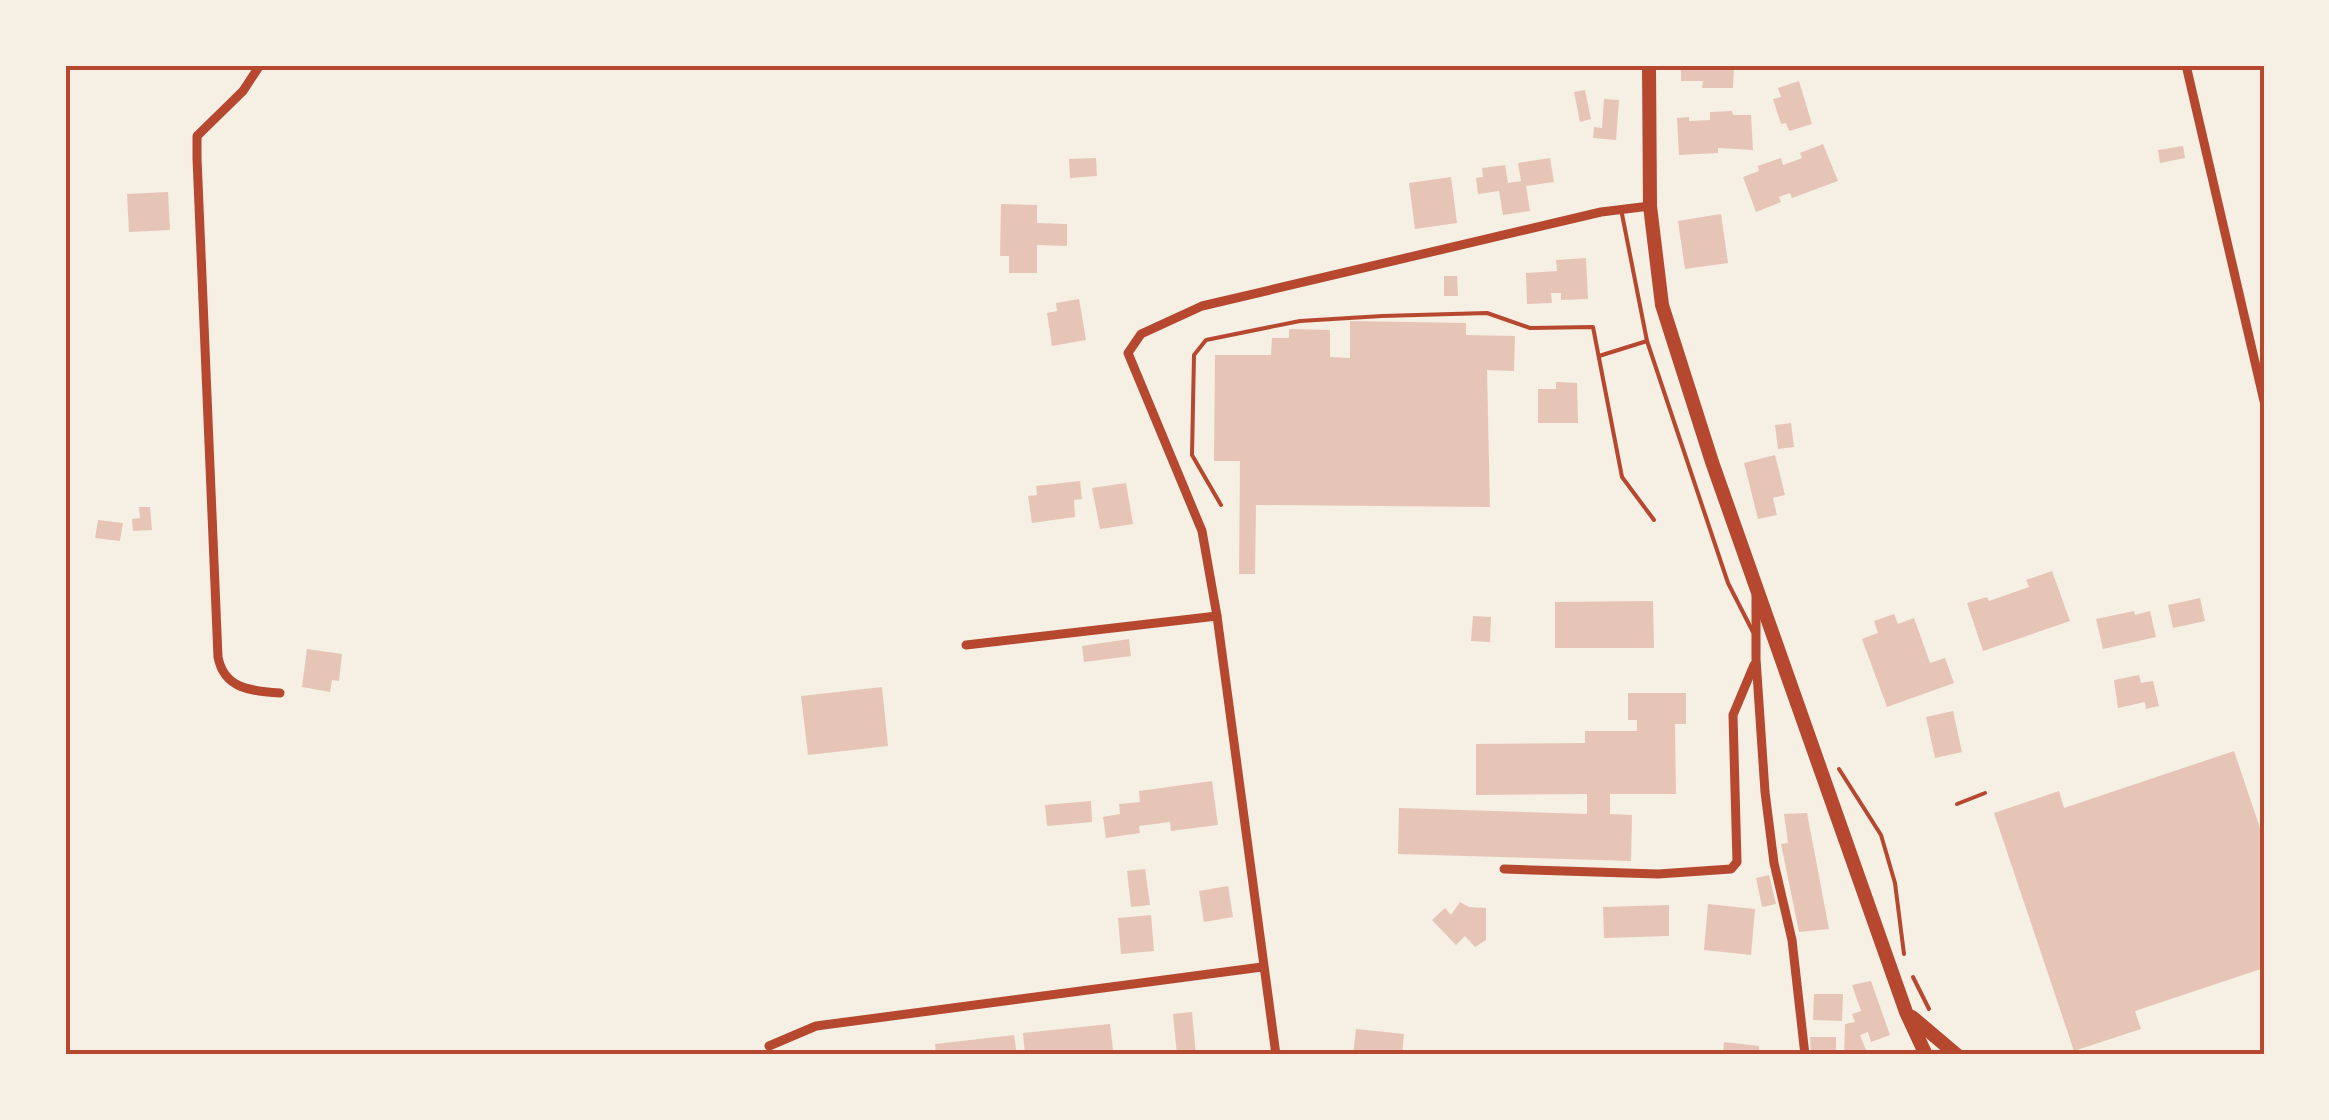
<svg xmlns="http://www.w3.org/2000/svg" width="2329" height="1120" font-family="'Asap Condensed',sans-serif">
  <style>
    .building { fill: #e6c5b7 }
    .lines { fill: none; stroke-linecap: round; stroke-linejoin: round }
    .path { stroke: #b5482f; stroke-width: 4 }
    .service { stroke: #b5482f; stroke-width: 4 }
    .minor { stroke: #b5482f; stroke-width: 9 }
    .primary { stroke: #b5482f; stroke-width: 14 }
    .neatline { fill: none; stroke: #b5482f; stroke-width: 4 }
  </style>
  <rect width="100%" height="100%" fill="#f6efe4"/>
  <g class="building">
    <polygon points="1681,65 1734,65 1733,88 1702,88 1703,81 1681,81"/>
    <polygon points="1799,81 1812,124 1789,131 1786,123 1781,124 1773,99 1781,97 1778,88"/>
    <polygon points="1585,90 1591,119 1580,122 1574,92"/>
    <polygon points="1604,99 1619,100 1616,140 1593,138 1594,127 1602,128"/>
    <polygon points="1732,111 1733,115 1751,115 1753,150 1718,148 1718,153 1679,155 1677,118 1689,117 1689,121 1710,120 1710,112"/>
    <polygon points="1823,144 1838,181 1792,198 1790,193 1779,197 1781,202 1756,212 1743,177 1759,171 1758,166 1781,158 1783,165 1802,158 1800,153"/>
    <polygon points="2183,146 2185,158 2160,163 2158,150"/>
    <polygon points="1096,158 1097,176 1070,178 1069,159"/>
    <polygon points="1550,158 1554,182 1526,186 1530,211 1503,215 1499,191 1478,194 1476,178 1483,177 1482,168 1505,165 1508,183 1521,181 1518,163"/>
    <polygon points="1451,177 1457,223 1415,229 1409,183"/>
    <polygon points="168,192 170,230 129,232 127,194"/>
    <polygon points="1001,204 1037,205 1037,223 1067,224 1067,246 1037,245 1037,273 1009,273 1009,256 1000,256"/>
    <polygon points="1721,214 1728,263 1685,269 1678,221"/>
    <polygon points="1586,258 1588,299 1561,300 1561,293 1551,293 1552,303 1527,304 1526,273 1557,271 1556,260"/>
    <polygon points="1444,276 1457,276 1458,296 1444,296"/>
    <polygon points="1079,299 1086,340 1052,346 1047,313 1057,311 1056,303"/>
    <polygon points="1350,321 1466,323 1466,335 1515,336 1514,371 1487,370 1490,507 1256,505 1255,574 1239,574 1240,461 1214,461 1215,355 1271,355 1272,338 1289,338 1289,329 1330,330 1330,357 1350,358"/>
    <polygon points="1556,382 1577,383 1578,423 1538,423 1538,389 1556,389"/>
    <polygon points="1791,423 1794,447 1778,449 1775,425"/>
    <polygon points="1775,455 1785,495 1773,498 1777,515 1758,519 1744,463"/>
    <polygon points="1080,481 1082,499 1074,500 1075,517 1032,523 1028,496 1037,495 1036,486"/>
    <polygon points="1126,483 1133,524 1100,529 1092,488"/>
    <polygon points="139,507 150,507 152,530 133,531 132,519 140,518"/>
    <polygon points="98,520 123,523 120,541 95,538"/>
    <polygon points="2052,571 2070,621 1983,651 1967,603 1987,597 1989,601 2029,587 2026,580"/>
    <polygon points="2200,598 2205,621 2173,628 2168,605"/>
    <polygon points="1653,601 1654,648 1555,648 1555,602"/>
    <polygon points="2134,611 2135,615 2150,611 2156,637 2103,649 2096,619"/>
    <polygon points="1894,614 1898,624 1914,618 1930,663 1945,658 1954,683 1887,707 1862,639 1878,633 1874,621"/>
    <polygon points="1473,616 1491,617 1490,642 1471,641"/>
    <polygon points="1129,639 1131,656 1084,662 1082,646"/>
    <polygon points="307,649 342,654 339,681 332,680 330,692 302,687"/>
    <polygon points="2139,675 2141,683 2153,681 2159,706 2146,709 2145,702 2118,708 2114,680"/>
    <polygon points="882,687 888,746 808,755 801,696"/>
    <polygon points="1628,693 1686,693 1686,724 1675,724 1676,794 1610,794 1610,814 1632,815 1631,861 1398,854 1399,808 1587,814 1587,794 1476,795 1476,744 1585,743 1585,731 1637,731 1637,720 1628,720"/>
    <polygon points="1953,711 1962,752 1935,758 1926,717"/>
    <polygon points="2234,751 2264,840 2264,968 2135,1011 2141,1029 2074,1051 1994,813 2059,791 2064,808"/>
    <polygon points="1212,781 1218,825 1171,831 1170,822 1139,826 1140,833 1106,838 1103,817 1120,814 1119,804 1140,802 1139,791"/>
    <polygon points="1091,801 1092,822 1047,826 1045,805"/>
    <polygon points="1807,813 1829,929 1799,932 1781,844 1788,843 1784,814"/>
    <polygon points="1145,869 1150,905 1131,907 1127,871"/>
    <polygon points="1769,875 1776,904 1762,907 1756,878"/>
    <polygon points="1228,886 1233,917 1204,922 1199,891"/>
    <polygon points="1460,902 1469,907 1486,908 1486,940 1475,947 1465,936 1456,945 1432,920 1445,908 1451,915"/>
    <polygon points="1708,904 1755,909 1751,955 1704,950"/>
    <polygon points="1669,905 1669,936 1604,938 1603,907"/>
    <polygon points="1151,915 1154,951 1121,954 1118,918"/>
    <polygon points="1871,981 1890,1035 1871,1042 1868,1032 1860,1035 1868,1055 1844,1055 1845,1024 1855,1022 1852,1014 1861,1011 1852,985"/>
    <polygon points="1814,994 1843,994 1842,1021 1813,1020"/>
    <polygon points="1192,1012 1196,1055 1177,1055 1173,1014"/>
    <polygon points="1110,1024 1113,1050 1025,1055 1023,1033"/>
    <polygon points="1356,1029 1404,1034 1402,1055 1353,1055"/>
    <polygon points="1014,1035 1017,1055 936,1055 935,1044"/>
    <polygon points="1810,1037 1836,1037 1836,1055 1811,1055"/>
    <polygon points="1724,1042 1759,1046 1759,1055 1723,1055"/>
  </g>
  <g class="lines">
    <g class="path">
      <polyline points="1839,769 1881,835 1895,883 1904,954"/>
      <polyline points="1957,804 1985,793"/>
      <polyline points="1913,977 1929,1009"/>
    </g>
    <g class="service">
      <polyline points="1621,209 1647,341"/>
      <polyline points="1599,356 1647,341 1728,583 1753,632"/>
      <polyline points="1221,505 1192,455 1194,355 1206,340 1300,321 1382,316 1487,313 1530,328 1593,327 1622,477 1654,520"/>
    </g>
    <g class="minor">
      <path d="M 260,65 L 243,91 L 197,136 L 197,158 L 218,657 C 224,689 251,691 280,693"/>
      <polyline points="2186,65 2264,401"/>
      <polyline points="1756,596 1756,659 1765,792 1774,863 1792,940 1805,1055"/>
      <polyline points="966,645 1217,616"/>
      <polyline points="1504,869 1658,874 1731,869 1737,862 1733,715 1754,665"/>
      <polyline points="769,1046 816,1026 1262,967"/>
      <polyline points="1276,1055 1217,616 1202,531 1128,353 1141,334 1202,306 1601,212 1650,206"/>
      <polyline points="2261,1055 2264,1054"/>
    </g>
    <g class="primary">
      <polyline points="1649,65 1650,206 1662,305 1712,462 1906,1012 1926,1055"/>
      <polyline points="1912,1017 1957,1055"/>
    </g>
  </g>
  <rect width="2329" height="1120" fill="none" stroke="#f6efe4" stroke-width="135"/>
  <rect x="68" y="68" width="2194" height="984" class="neatline"/>
</svg>
